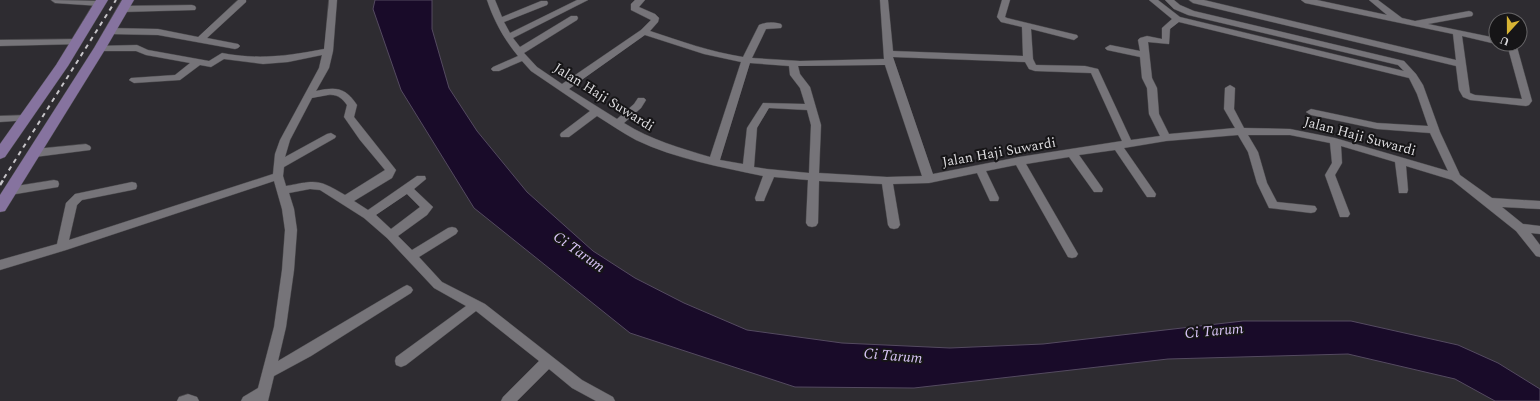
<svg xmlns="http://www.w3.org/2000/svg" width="1540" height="401" font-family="Spectral,serif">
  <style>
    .water { fill: #190b29; stroke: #544a60 }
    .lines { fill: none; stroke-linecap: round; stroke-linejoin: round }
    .minor-casing { stroke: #4a494c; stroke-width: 1 }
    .major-casing { stroke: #4a494c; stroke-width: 1 }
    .minor { fill: #767479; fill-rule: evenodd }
    .major { fill: #86739f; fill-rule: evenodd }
    .rail-far1 { stroke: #c6c4c8; stroke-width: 2; stroke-dasharray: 4.5 4.5; stroke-linecap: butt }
    .rail { stroke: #c6c4c8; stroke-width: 2.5; stroke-dasharray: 5.5 5.5; stroke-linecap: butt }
    .labels { text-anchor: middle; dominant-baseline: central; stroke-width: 4; stroke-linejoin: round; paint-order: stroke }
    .street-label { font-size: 14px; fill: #dddcdf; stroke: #161517 }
    .water-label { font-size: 15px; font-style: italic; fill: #d8c4f6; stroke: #161517 }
  </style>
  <rect width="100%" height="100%" fill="#2e2c31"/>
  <polygon class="water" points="375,0 432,0 432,29 449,88 477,131 527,192 593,251 635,278 684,303 747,330 842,343 950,348 1043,344 1243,321 1351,321 1458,345 1498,363 1540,389 1540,401 1495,401 1455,379 1348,354 1168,359 914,388 795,387 630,333 474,208 401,90 373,9"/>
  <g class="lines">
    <defs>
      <g id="minor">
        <polygon points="51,0 103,1 104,3 100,6 55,3"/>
        <polygon points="238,0 246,0 246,2 207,38 238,44 240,46 238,48 235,49 158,35 109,34 105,31 109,28 158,29 198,37"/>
        <path d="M 329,0 L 337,0 L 333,51 L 329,68 L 316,91 C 336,87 345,87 357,105 L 354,117 L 396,170 L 392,178 L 354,201 L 368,210 L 417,176 L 425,176 L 426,179 L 414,189 L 433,207 L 427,215 L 398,236 L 412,250 L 448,228 L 452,227 L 456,228 L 458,231 L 456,234 L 419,257 L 442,282 L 485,304 L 582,380 L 613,397 L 615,401 L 596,401 L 572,388 L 549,369 L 517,401 L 501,401 L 503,397 L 539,361 L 476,311 L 406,365 L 401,367 L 396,365 L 395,361 L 396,357 L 466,306 L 434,288 L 387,238 L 364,218 L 320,190 L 310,189 L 289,193 L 294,209 L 297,230 L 294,270 L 286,327 L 278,361 L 403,287 L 407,285 L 411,287 L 413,290 L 411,293 L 311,356 L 274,376 L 268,401 L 241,401 L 243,397 L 258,388 L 274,327 L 282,270 L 285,230 L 282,209 L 274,181 L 66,250 L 0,270 L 0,260 L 57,244 L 66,203 L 75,194 L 132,182 L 136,183 L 137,186 L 136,189 L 132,190 L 82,200 L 77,205 L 69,240 L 273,174 L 275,154 L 280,140 L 319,68 L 322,55 L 288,62 L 263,64 L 224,59 L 211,67 L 200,65 L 180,80 L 134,83 L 129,80 L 131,78 L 175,75 L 190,63 L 146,55 L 136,51 L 100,51 L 97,50 L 95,48 L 97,46 L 137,45 L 148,50 L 209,61 L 222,53 C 257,60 289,56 324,49 ZM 328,95 C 337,94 342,98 347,105 L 344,117 L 360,140 L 385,170 L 345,195 C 318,179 317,180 286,186 L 283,176 L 284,167 L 335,138 L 336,136 L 331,133 L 327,134 L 285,157 L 290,140 L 312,98 ZM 407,194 L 420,207 L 391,229 L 376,215 Z"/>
        <path d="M 487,0 L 495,0 L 502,17 L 541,1 L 547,1 L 548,3 L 547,5 L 504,22 L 510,33 L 577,0 L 588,0 L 513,38 L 520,47 L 571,16 L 577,16 L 578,18 L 577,20 L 524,53 L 537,67 L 562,84 L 641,30 L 651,20 L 631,10 L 631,4 L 635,0 L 645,0 L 639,7 L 655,14 L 659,18 L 658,22 L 650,31 C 680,41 711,52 743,57 L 759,25 C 766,22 773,22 781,24 L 782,26 L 781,28 L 766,29 L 752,58 L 800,61 L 884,59 L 880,0 L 888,0 L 893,51 L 1023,56 L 1022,27 L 1001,22 L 997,17 L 1002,0 L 1010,0 L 1005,17 L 1007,18 L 1077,35 L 1078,37 L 1074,40 L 1031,29 L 1033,59 L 1036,65 L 1085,66 L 1098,69 L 1131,140 L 1160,136 L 1149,114 L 1147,88 L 1142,78 L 1140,57 L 1107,50 L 1105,48 L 1110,45 L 1140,51 L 1138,40 L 1140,38 L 1147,36 L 1162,39 L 1162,28 L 1172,19 L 1149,0 L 1158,0 L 1180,17 L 1404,71 L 1398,65 L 1188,15 L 1174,9 L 1165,0 L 1174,0 L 1180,5 L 1194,11 L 1404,61 L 1416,74 L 1423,85 L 1440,132 L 1460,175 L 1492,198 L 1540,201 L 1540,209 L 1502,207 L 1523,224 L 1540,226 L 1540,234 L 1531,233 L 1540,245 L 1540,257 L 1536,256 L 1516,231 L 1452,180 L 1406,166 L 1408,190 L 1407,193 L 1399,193 L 1395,162 L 1341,146 L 1342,163 L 1335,175 L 1350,214 L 1348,217 L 1340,217 L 1325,175 L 1332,163 L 1330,143 L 1290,135 L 1248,135 L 1258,152 L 1267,183 L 1277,202 L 1315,206 L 1317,209 L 1315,212 L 1311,213 L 1269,208 L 1257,183 L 1248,152 L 1238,135 L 1166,141 L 1124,148 L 1156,194 L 1155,197 L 1147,197 L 1115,150 L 1079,155 L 1103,189 L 1102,192 L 1094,192 L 1069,157 L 1026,164 L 1078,254 L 1076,257 L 1072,258 L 1068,257 L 1016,165 L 986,171 L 999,198 L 998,201 L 990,201 L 977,173 L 929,183 L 893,184 L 900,225 L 898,228 L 894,229 L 890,228 L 888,225 L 882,184 L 819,181 L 818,223 L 816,226 L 812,227 L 808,226 L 806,223 L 808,180 L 774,177 L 765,198 L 764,201 L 756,201 L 755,198 L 763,176 C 721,167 676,159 636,140 C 623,133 610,124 597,116 L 569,137 L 561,137 L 560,135 L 561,133 L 590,111 L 531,71 L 522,61 L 499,71 L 493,71 L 491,69 L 493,67 L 518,56 C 504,39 494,21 487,0 ZM 1179,22 L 1409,78 L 1417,94 L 1428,126 L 1377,123 L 1311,109 L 1306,112 L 1311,115 L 1377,129 L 1430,133 L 1448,171 L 1335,138 L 1290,129 L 1244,128 L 1234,109 L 1235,88 L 1230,85 L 1225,88 L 1224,109 L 1235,128 L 1169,134 L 1159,114 L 1157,88 L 1152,78 L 1148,42 L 1169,44 L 1170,29 ZM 645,35 L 704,54 L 741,62 L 710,157 C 680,148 651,140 624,123 L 641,108 L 646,100 L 644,98 L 638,98 L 634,104 L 617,119 L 569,89 ZM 893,57 L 1025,62 L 1029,69 L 1035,71 L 1091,73 L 1122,141 L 1019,157 L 933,174 ZM 750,63 L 789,66 L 790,75 L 800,88 L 805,104 L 763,103 L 747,128 L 743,164 L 720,160 ZM 885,65 L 922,176 L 887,177 L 819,173 L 821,125 L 810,87 L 800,74 L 798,66 ZM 769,108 L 807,110 L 811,125 L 809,173 L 767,169 L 754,167 L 757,128 Z"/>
        <polygon points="1189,0 1204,0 1456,60 1453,34 1305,3 1301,0 1317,0 1387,15 1369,0 1378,0 1402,18 1415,21 1469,11 1472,12 1473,14 1472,16 1428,24 1496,38 1496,44 1462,36 1470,93 1475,95 1522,99 1508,48 1502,44 1513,44 1517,47 1532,101 1529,105 1526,106 1470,100 1463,97 1459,90 1456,66 1193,3"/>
        <polygon points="192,5 195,6 196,8 195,10 123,12 119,9 123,6"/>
        <polygon points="77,39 82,42 80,44 0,46 0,40"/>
        <polygon points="25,115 29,116 30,118 29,120 0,122 0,116"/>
        <polygon points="86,144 90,146 91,148 90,150 35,157 31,156 30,153 31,150 35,149"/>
        <polygon points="54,180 58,181 59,184 58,187 10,195 6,194 5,191 6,188 10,187"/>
        <polygon points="188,394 197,397 199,401 177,401 179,397"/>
      </g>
      <g id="major">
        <polygon points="96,0 108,0 68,66 5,157 0,159 0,144 56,65"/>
        <polygon points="122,0 134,0 106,48 5,211 0,212 0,195 94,48"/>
      </g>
    </defs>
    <use href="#minor" class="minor-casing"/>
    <use href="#major" class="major-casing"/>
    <use href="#minor" class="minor"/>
    <use href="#major" class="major"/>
    <polyline class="rail-far1" points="4,178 116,0"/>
    <polyline class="rail" points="0,185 5,177"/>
  </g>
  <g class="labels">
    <g class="street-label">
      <text transform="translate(604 97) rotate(32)">Jalan Haji Suwardi</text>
      <text transform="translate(1360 136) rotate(15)">Jalan Haji Suwardi</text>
      <text transform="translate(999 152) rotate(-10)">Jalan Haji Suwardi</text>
    </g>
    <g class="water-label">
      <text transform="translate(579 252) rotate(35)">Ci Tarum</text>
      <text transform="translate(1214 331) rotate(-5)">Ci Tarum</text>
      <text transform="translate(893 356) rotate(5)">Ci Tarum</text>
    </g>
  </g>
  <g transform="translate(1508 32) rotate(201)"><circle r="19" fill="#161517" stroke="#666567"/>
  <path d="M0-3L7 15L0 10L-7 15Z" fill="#d7b434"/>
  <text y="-6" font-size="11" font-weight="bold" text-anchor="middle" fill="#dddcdf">U</text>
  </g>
</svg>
